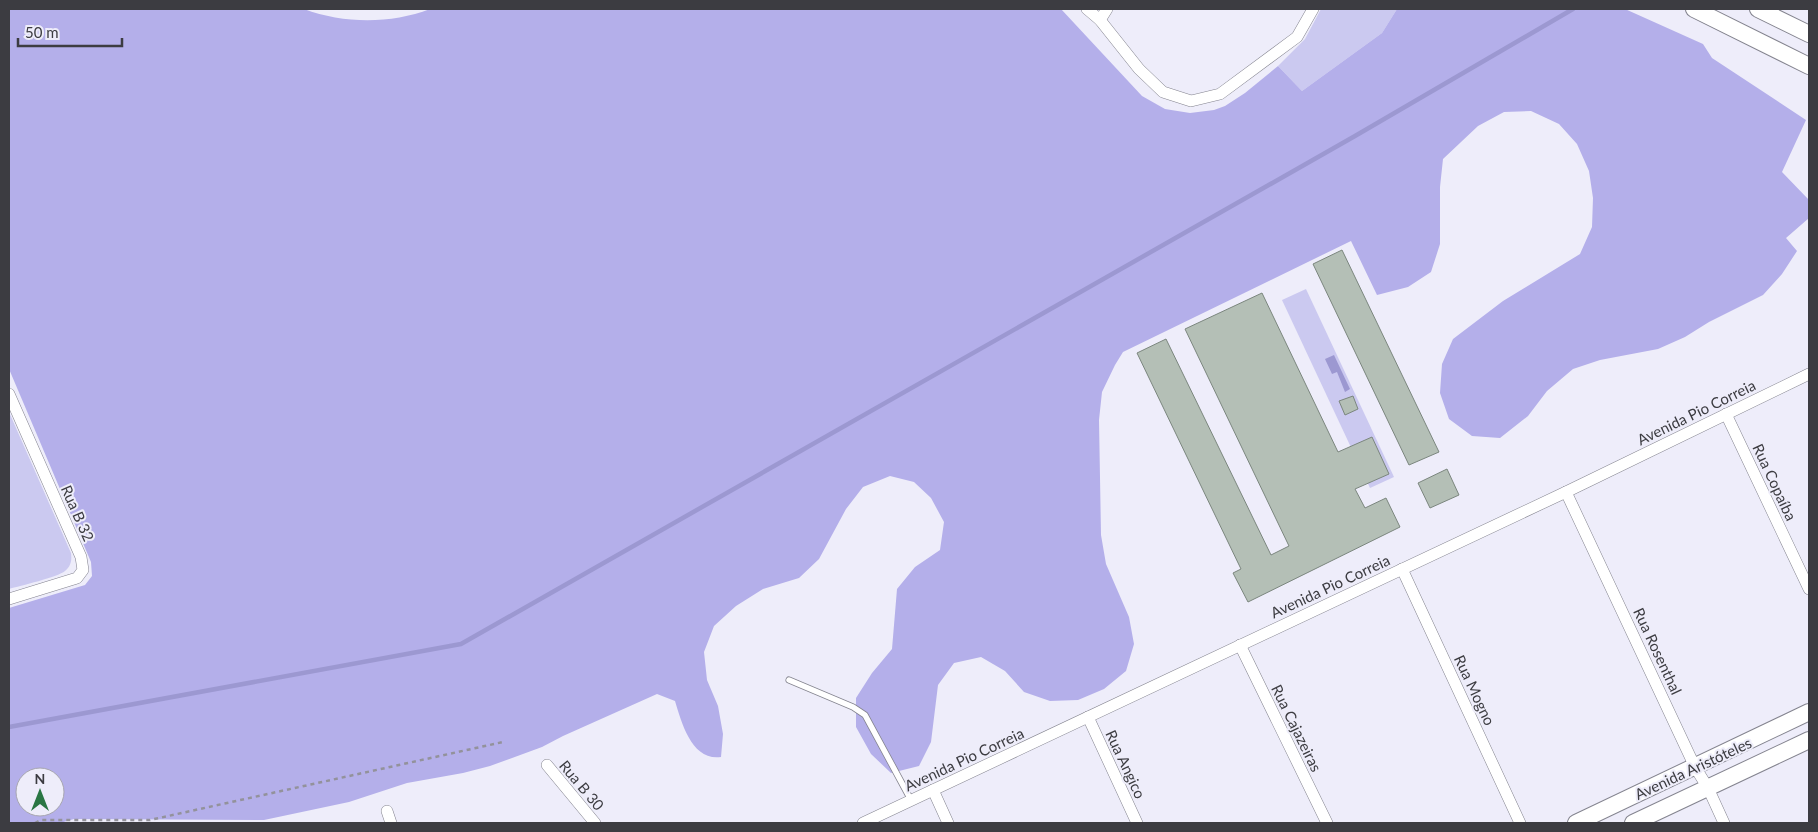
<svg xmlns="http://www.w3.org/2000/svg" width="1818" height="832" font-family="Lato,sans-serif">
  <style>
    .green { fill: #cbc9f0 }
    .forest { fill: #b4afea; fill-rule: evenodd }
    .water { fill: #9c98d1 }
    .lines { fill: none; stroke-linecap: round; stroke-linejoin: round }
    .stream { stroke: #9c98d1; stroke-width: 4.5 }
    .building { fill: #b4bfb6; stroke: #7b867e }
    .lane-casing { stroke: #84848f; stroke-width: 7 }
    .street-casing { stroke: #84848f; stroke-width: 12 }
    .secondary-casing { stroke: #84848f; stroke-width: 18 }
    .path { stroke: #93929b; stroke-width: 2.5; stroke-dasharray: 4 4; stroke-linecap: butt }
    .lane { stroke: #fff; stroke-width: 5.5 }
    .street { stroke: #fff; stroke-width: 11 }
    .secondary { stroke: #fff; stroke-width: 16 }
    .labels { text-anchor: middle; dominant-baseline: central; stroke-width: 4; stroke-linejoin: round; paint-order: stroke }
    .street-label { font-size: 15px; fill: #3c3c41; stroke: #eeedfa }
  </style>
  <rect width="100%" height="100%" fill="#eeedfa"/>
  <g class="green">
    <polygon points="1321,9 1397,9 1382,33 1302,91 1278,66 1305,39"/>
    <polygon points="1306,289 1394,477 1370,488 1282,300"/>
    <path d="M 9,412 L 71,553 C 72,560 71,566 65,571 C 58,577 20,586 9,589 Z"/>
  </g>
  <path class="forest" d="M 9,9 L 304,9 C 344,24 391,24 430,9 L 1061,9 L 1142,96 L 1165,109 L 1190,113 L 1214,110 L 1225,106 L 1245,93 L 1278,66 L 1302,91 L 1382,33 L 1397,9 L 1625,9 L 1703,44 L 1712,58 L 1806,120 L 1782,172 L 1809,200 L 1809,218 L 1786,238 L 1797,251 L 1782,274 L 1763,295 L 1709,322 L 1685,337 L 1658,349 L 1600,360 L 1573,369 L 1547,391 L 1528,416 L 1500,438 L 1472,436 L 1449,419 L 1440,393 L 1442,364 L 1453,339 L 1503,301 L 1580,254 L 1592,227 L 1593,198 L 1589,171 L 1577,144 L 1559,124 L 1531,111 L 1504,112 L 1478,126 L 1443,159 L 1440,187 L 1440,244 L 1431,272 L 1408,287 L 1377,295 L 1351,241 L 1123,352 L 1115,365 L 1102,392 L 1099,420 L 1101,535 L 1106,564 L 1129,617 L 1134,644 L 1126,671 L 1104,689 L 1078,700 L 1050,701 L 1024,692 L 1005,671 L 981,657 L 954,663 L 938,685 L 931,742 L 919,766 L 891,773 L 871,754 L 856,727 L 856,698 L 872,673 L 892,649 L 897,589 L 915,567 L 940,550 L 944,522 L 931,498 L 914,482 L 890,476 L 863,487 L 846,509 L 819,559 L 799,578 L 763,589 L 736,606 L 714,626 L 704,652 L 707,680 L 718,706 L 723,734 L 721,757 C 692,761 682,724 675,701 L 657,694 L 563,736 L 542,747 L 490,766 L 463,773 L 407,783 L 349,802 L 264,820 L 74,819 L 60,823 L 9,823 L 9,608 L 85,585 L 92,576 L 91,562 L 9,369 ZM 25,777 L 55,777 L 55,807 L 25,807 Z"/>
  <polygon class="water" points="1334,355 1350,389 1345,392 1337,372 1332,374 1325,359"/>
  <g class="lines">
    <polyline class="stream" points="9,727 461,644 1355,136 1573,9"/>
  </g>
  <g class="building">
    <polygon points="1342,250 1439,452 1409,465 1313,264"/>
    <polygon points="1262,293 1338,452 1372,437 1389,474 1355,489 1365,508 1386,498 1400,527 1248,602 1233,573 1241,569 1137,353 1166,339 1271,555 1289,546 1185,329"/>
    <polygon points="1353,396 1358,409 1345,415 1339,401"/>
    <polygon points="1447,469 1459,495 1430,508 1418,483"/>
  </g>
  <g class="lines">
    <defs>
      <polyline id="lane" points="789,680 853,707 865,715 911,800"/>
      <g id="street">
        <polyline points="1087,9 1100,20 1139,69 1163,92 1191,101 1220,94 1297,37 1313,9"/>
        <polyline points="1100,20 1107,9"/>
        <polyline points="9,394 81,557 83,570 77,578 9,599"/>
        <polyline points="1726,414 1809,589"/>
        <polyline points="1566,492 1695,767 1708,788 1724,823"/>
        <polyline points="1402,569 1520,823"/>
        <polyline points="1240,645 1327,823"/>
        <polyline points="1088,717 1137,823"/>
        <polyline points="547,765 595,823"/>
        <polyline points="933,790 948,823"/>
        <polyline points="387,811 391,823"/>
        <polyline points="863,823 1566,492 1809,374"/>
      </g>
      <g id="secondary">
        <polyline points="1694,9 1809,66"/>
        <polyline points="1758,9 1809,34"/>
        <polyline points="1576,823 1809,712"/>
        <polyline points="1633,823 1809,740"/>
      </g>
    </defs>
    <use href="#lane" class="lane-casing"/>
    <use href="#street" class="street-casing"/>
    <use href="#secondary" class="secondary-casing"/>
    <polyline class="path" points="35,823 41,820 150,820 503,742"/>
    <use href="#lane" class="lane"/>
    <use href="#street" class="street"/>
    <use href="#secondary" class="secondary"/>
  </g>
  <g class="labels">
    <g class="street-label">
      <text transform="translate(1696 412) rotate(-26)">Avenida Pio Correia</text>
      <text transform="translate(1775 482) rotate(65)">Rua Copaíba</text>
      <text transform="translate(78 513) rotate(66)">Rua B 32</text>
      <text transform="translate(1330 586) rotate(-25)">Avenida Pio Correia</text>
      <text transform="translate(1658 651) rotate(65)">Rua Rosenthal</text>
      <text transform="translate(1475 690) rotate(65)">Rua Mogno</text>
      <text transform="translate(1297 728) rotate(64)">Rua Cajazeiras</text>
      <text transform="translate(964 759) rotate(-25)">Avenida Pio Correia</text>
      <text transform="translate(1126 764) rotate(65)">Rua Angico</text>
      <text transform="translate(1693 768) rotate(-25)">Avenida Aristóteles</text>
      <text transform="translate(582 785) rotate(50)">Rua B 30</text>
    </g>
  </g>
  <rect width="1818" height="832" fill="none" stroke="#3c3c41" stroke-width="20"/>
  <g transform="translate(40 792)"><circle r="24" fill="#eeedfa" stroke="#a7a6b0"/>
  <path d="M0-4L9 19L0 12L-9 19Z" fill="#2a7644"/>
  <text y="-8" font-size="14" font-weight="bold" text-anchor="middle" fill="#3c3c41">N</text>
  </g>
  <path d="M18 38v8h104v-8" fill="none" stroke="#3c3c41" stroke-width="2.5"/>
  <text x="25" y="38" font-size="15" fill="#3c3c41" stroke="#eeedfa" stroke-width="4" paint-order="stroke">50 m</text>
</svg>
